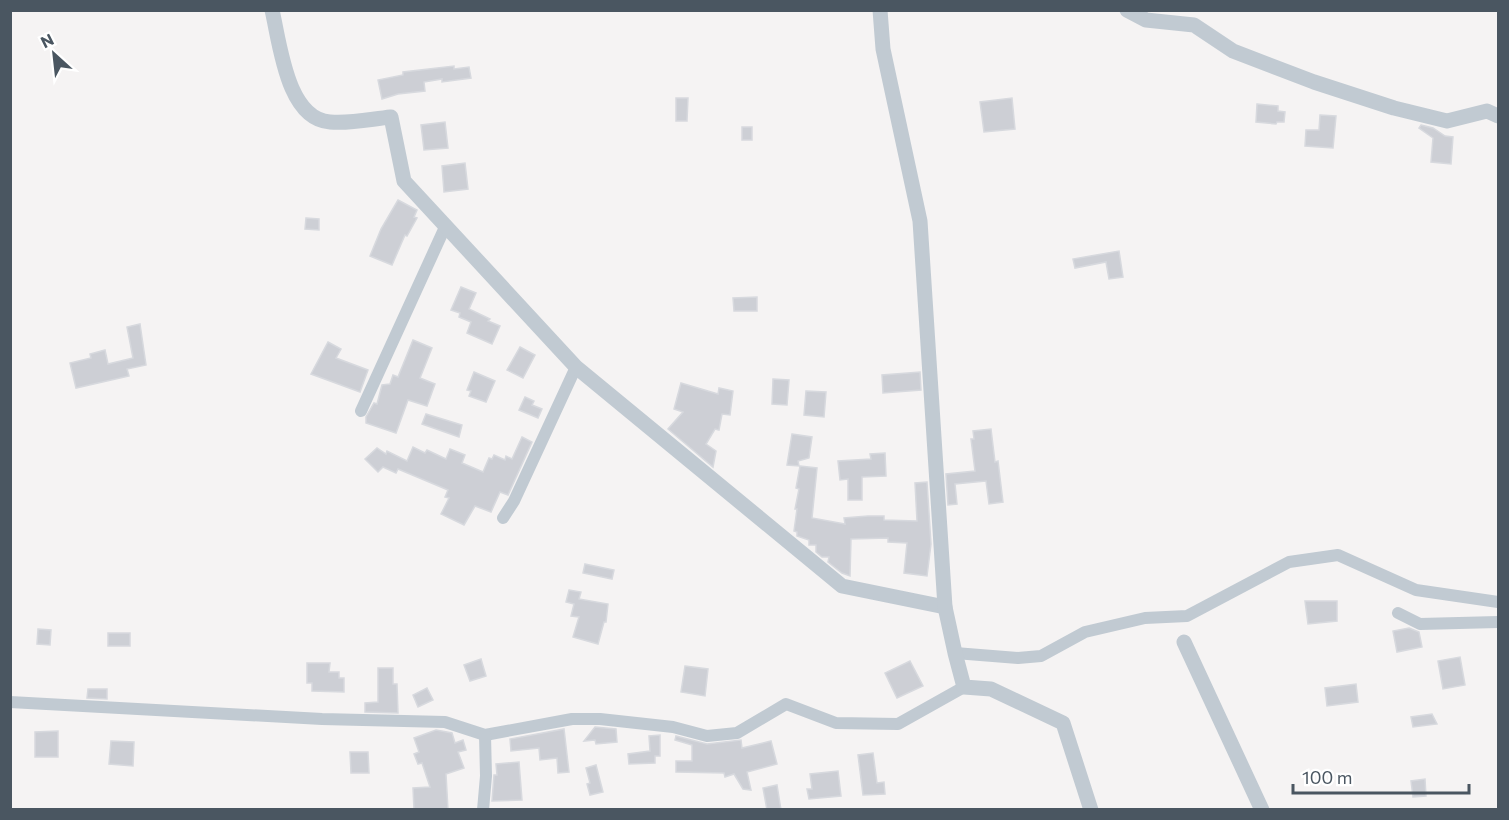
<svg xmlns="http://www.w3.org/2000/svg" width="1509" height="820" font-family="Commissioner,sans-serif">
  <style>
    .building { fill: #cdcfd5; stroke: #d7d9de; stroke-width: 1.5 }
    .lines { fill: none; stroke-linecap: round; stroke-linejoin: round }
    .minor { stroke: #c1cad2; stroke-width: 12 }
    .tertiary { stroke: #c1cad2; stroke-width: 15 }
  </style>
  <rect width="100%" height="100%" fill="#f5f3f3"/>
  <g class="building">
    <polygon points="454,66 454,69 469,67 471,78 442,82 442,79 424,82 425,91 398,94 382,99 378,80 403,75 403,72"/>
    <polygon points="676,98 688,98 687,121 676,121"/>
    <polygon points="1012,98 1015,129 984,132 980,102"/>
    <polygon points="1257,104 1278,106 1278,111 1285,112 1284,122 1277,122 1276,124 1256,122"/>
    <polygon points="1320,115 1336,116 1333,148 1305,146 1306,130 1319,130"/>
    <polygon points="445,122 448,148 424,150 421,125"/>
    <polygon points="1421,125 1433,128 1445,136 1453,137 1451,164 1431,162 1433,138 1419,128"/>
    <rect x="742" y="127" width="10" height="13"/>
    <polygon points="465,163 468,189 444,192 442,166"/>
    <polygon points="398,200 417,210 414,217 417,218 407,236 405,235 392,265 370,256 381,229"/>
    <polygon points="306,218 319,219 319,230 305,229"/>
    <polygon points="1119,251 1123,277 1109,279 1106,262 1075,268 1073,259"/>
    <polygon points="461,287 476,293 469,309 490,319 488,321 500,326 492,344 467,333 471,322 459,317 460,313 451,310"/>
    <polygon points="757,297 757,311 734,311 733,298"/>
    <polygon points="140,324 146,365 127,369 129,376 76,388 70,363 91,358 90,354 105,350 108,364 133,358 127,327"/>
    <polygon points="413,340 432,348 420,378 435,384 427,406 408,400 396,433 366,423 366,417 374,403 377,404 382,385 390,384 393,375 398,377"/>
    <polygon points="328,342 341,349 336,358 368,370 360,392 311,374"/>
    <polygon points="520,347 535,355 523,378 507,370"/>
    <polygon points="474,372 495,381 486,402 469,396 471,391 467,390"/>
    <polygon points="920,372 921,390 883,393 882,375"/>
    <polygon points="773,379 789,380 787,405 772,404"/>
    <polygon points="681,383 718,394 719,388 733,391 730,415 722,414 719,430 715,429 706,444 716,451 713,467 668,429 683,412 674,409"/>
    <polygon points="806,391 826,392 824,417 804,415"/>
    <polygon points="525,397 534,401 532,405 542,409 538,418 519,410"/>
    <polygon points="426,414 462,425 459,437 422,424"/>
    <polygon points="991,429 995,462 998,461 1003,502 989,504 986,481 955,484 957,504 948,505 946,474 975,471 971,439 974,439 973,431"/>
    <polygon points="792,434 812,437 809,458 798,461 799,466 787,465"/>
    <polygon points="522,437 532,442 508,495 500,492 491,512 475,506 464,525 441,514 449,498 445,497 448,490 398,469 396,473 383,467 378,472 365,459 377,448 386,454 387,451 407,461 413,447 425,453 427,450 446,459 450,449 465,455 462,463 483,472 489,458 492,459 494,455 505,460 506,456 512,459"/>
    <polygon points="885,453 886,476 862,477 862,500 848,500 848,479 840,480 838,461 871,459 870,454"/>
    <polygon points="800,466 817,468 812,518 845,524 844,518 868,516 884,516 884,520 917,521 915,483 927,482 931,544 927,576 904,573 907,543 888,542 888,538 851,539 850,576 842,573 828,562 829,557 822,557 816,552 816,545 809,545 809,540 797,536 797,532 794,531 797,509 795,509 799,489 796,488"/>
    <polygon points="585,564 614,570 612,579 583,573"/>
    <polygon points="569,590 581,592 579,599 608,604 606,622 604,622 598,644 573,637 579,617 571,616 574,604 566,602"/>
    <polygon points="1305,601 1337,601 1337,621 1308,624"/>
    <polygon points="1409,628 1419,632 1422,647 1397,652 1393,631"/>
    <polygon points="38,629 51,630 50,645 37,644"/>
    <rect x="108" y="633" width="22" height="13"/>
    <polygon points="1460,657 1465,685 1443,689 1438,661"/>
    <polygon points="481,659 486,676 470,681 464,665"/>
    <polygon points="910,661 923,686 897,698 885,673"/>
    <polygon points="307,663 330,663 329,672 339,672 339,678 344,678 344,692 312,691 312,683 307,683"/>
    <polygon points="685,666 708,669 705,696 681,692"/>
    <polygon points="378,668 393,668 393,684 397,684 398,713 365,712 365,703 378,702"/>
    <polygon points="1356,684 1358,702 1327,706 1325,688"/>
    <polygon points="427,688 433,700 418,707 413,695"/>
    <polygon points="88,689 107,689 107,699 87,698"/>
    <polygon points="1432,714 1437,724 1413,727 1411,717"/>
    <polygon points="595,727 616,729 617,742 596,744 595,740 584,741"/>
    <polygon points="564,729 569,772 558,773 557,758 540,760 539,748 511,751 510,739"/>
    <polygon points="436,730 452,733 455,743 463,740 466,750 458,752 464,768 446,774 448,810 414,810 413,788 430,787 422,763 418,764 414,754 419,752 414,738"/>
    <polygon points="58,731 58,757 35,757 35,732"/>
    <polygon points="660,735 660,756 655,756 655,763 629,764 628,754 650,751 649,736"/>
    <polygon points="676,736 707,744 741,740 742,748 771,741 777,764 747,772 751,790 743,789 734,774 725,777 724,773 676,772 676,761 692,761 692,745 675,740"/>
    <polygon points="111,741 134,742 133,766 109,764"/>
    <polygon points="350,752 368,752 369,773 351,773"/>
    <polygon points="873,753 877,783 884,782 885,794 863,795 858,755"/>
    <polygon points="519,762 522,800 492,801 494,775 497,775 496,764"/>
    <polygon points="596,765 603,792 590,795 587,784 590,783 586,768"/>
    <polygon points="838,771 841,796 809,799 807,789 812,789 810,774"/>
    <polygon points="1425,779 1426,796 1413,797 1411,781"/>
    <polygon points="777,785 781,810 767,810 763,788"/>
  </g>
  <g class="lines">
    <g class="minor">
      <polyline points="361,411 446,225"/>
      <polyline points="503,518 514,501 576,367"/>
      <polyline points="1398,613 1420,624 1498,622"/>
      <polyline points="955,653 1018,658 1041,656 1085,632 1145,618 1187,616 1289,562 1338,555 1416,590 1498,602"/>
      <polyline points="10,702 322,719 445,722 485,735 572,719 600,719 673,727 707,736 737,733 786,704 836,723 898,724 964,687"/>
      <polyline points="483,810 486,776 485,735"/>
    </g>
    <g class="tertiary">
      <path d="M 272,10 C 280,44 287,119 330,122 C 350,124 371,119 391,117 L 404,181 L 576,367 L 842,586 L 945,607"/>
      <polyline points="880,10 883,49 920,221 945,607 955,653 964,687 991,689 1063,723 1091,810"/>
      <polyline points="1127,10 1146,20 1194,25 1233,51 1314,82 1394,108 1447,121 1487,111 1498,116"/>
      <polyline points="1184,642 1262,810"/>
    </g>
  </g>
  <rect width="1509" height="820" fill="none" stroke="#4a5661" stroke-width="24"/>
  <g transform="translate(54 54) rotate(333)" stroke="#ffffff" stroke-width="4.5" paint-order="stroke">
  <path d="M0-4.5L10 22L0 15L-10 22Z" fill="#4a5661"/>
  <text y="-9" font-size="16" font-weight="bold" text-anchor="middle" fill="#4a5661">N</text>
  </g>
  <path d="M1293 784v9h176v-9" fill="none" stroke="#4a5661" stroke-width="3"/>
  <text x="1302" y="784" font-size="18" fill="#4a5661" stroke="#ffffff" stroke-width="4.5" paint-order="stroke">100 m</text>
</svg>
